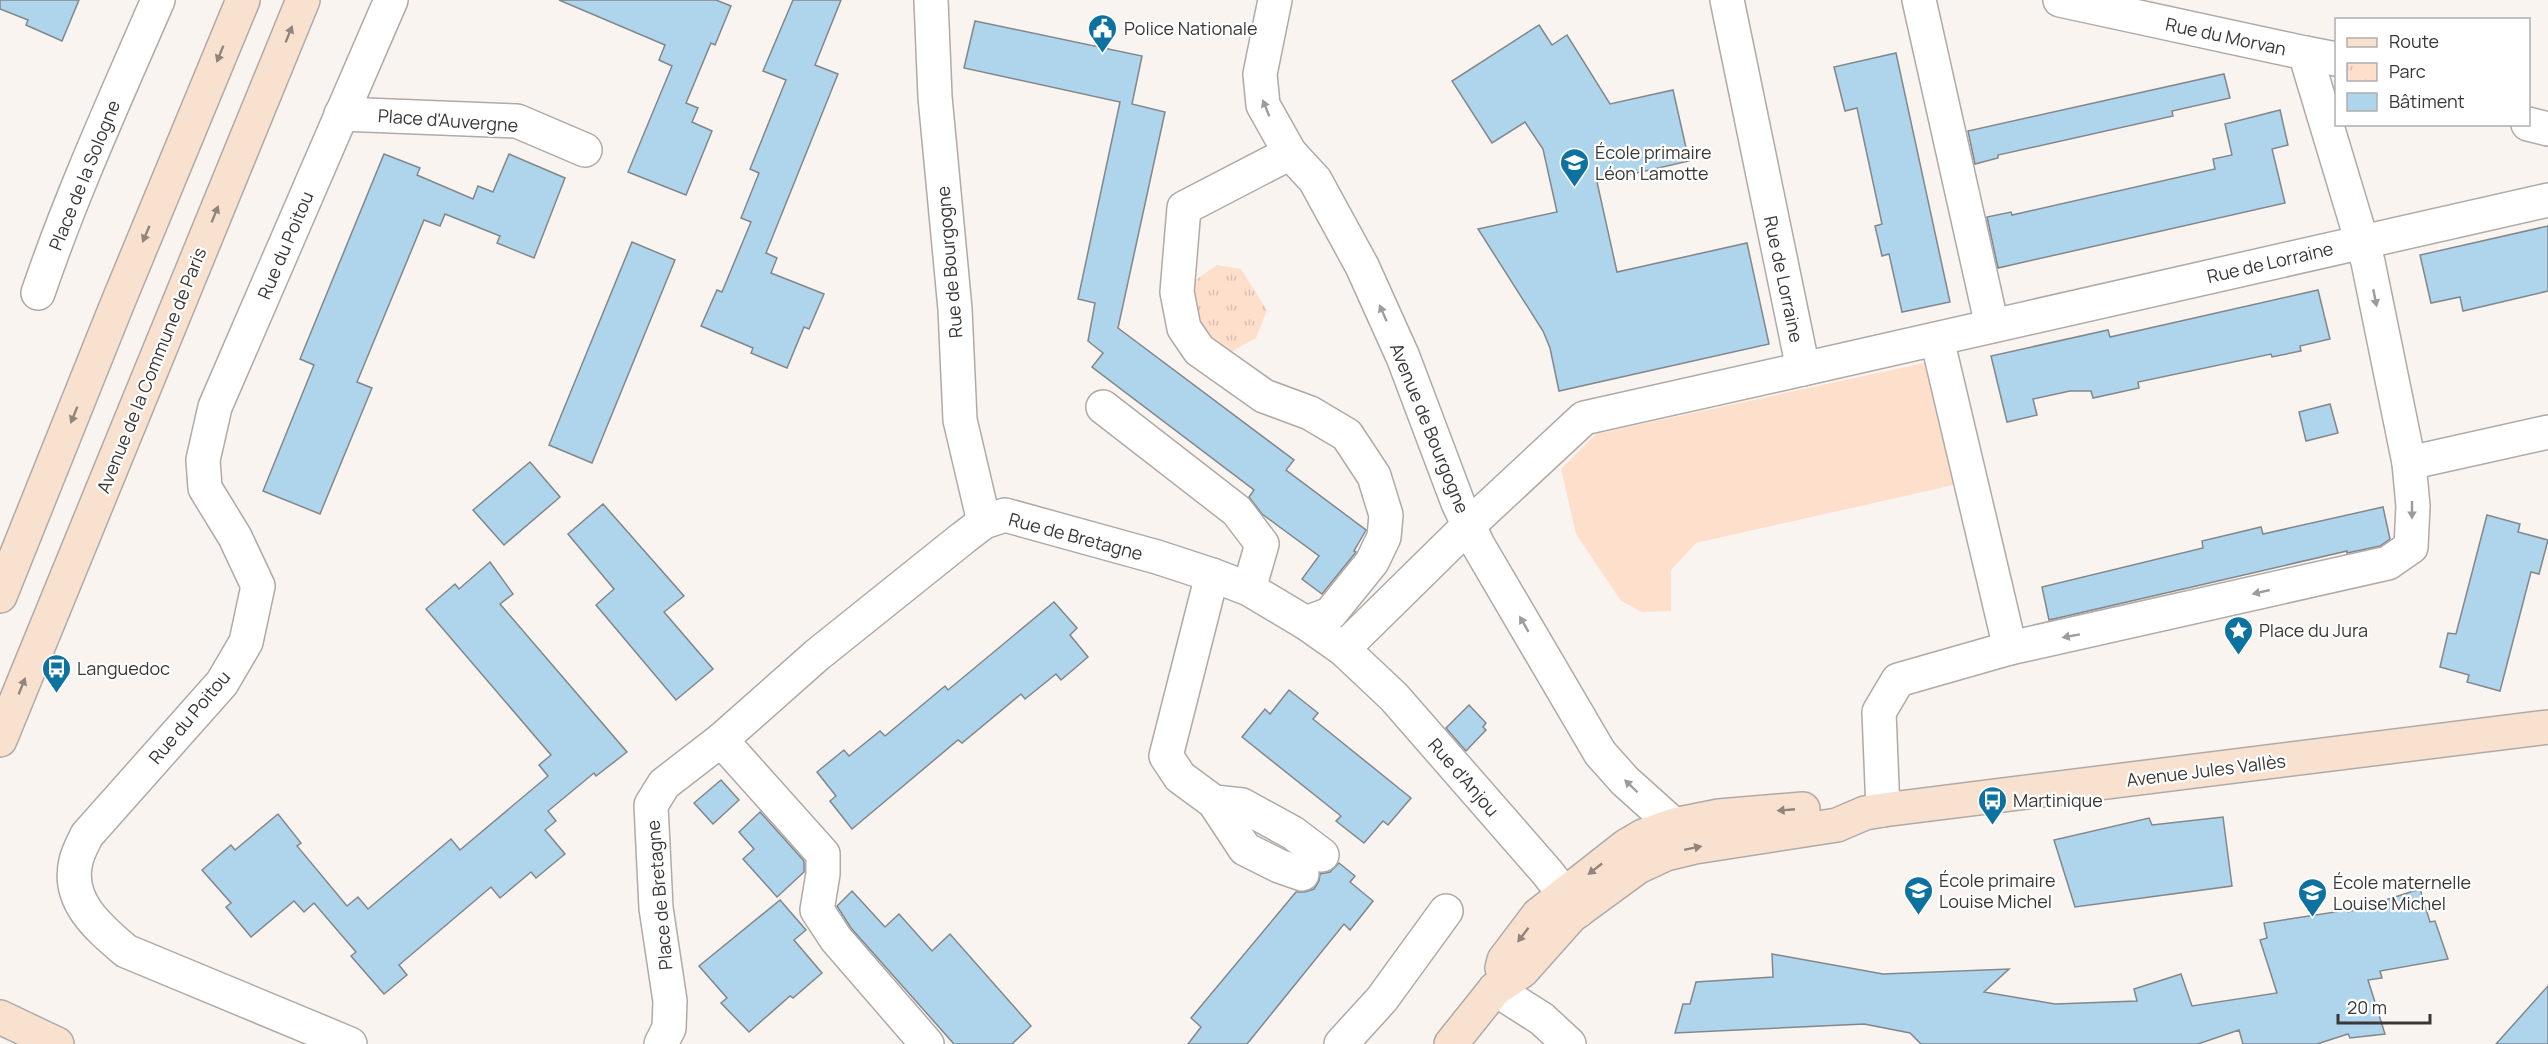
<svg xmlns="http://www.w3.org/2000/svg" width="2548" height="1044" font-family="Manrope,sans-serif">
  <style>
    .green { fill: #fddfcc }
    .park { fill: url(#park-tufts) }
    .building { fill: #afd5ed; stroke: #82878b; stroke-width: 1.5 }
    .lines { fill: none; stroke-linecap: round; stroke-linejoin: round }
    .street-casing { stroke: #b0aaa6; stroke-width: 36 }
    .secondary-casing { stroke: #b0aaa6; stroke-width: 36 }
    .street { stroke: #fff; stroke-width: 33 }
    .secondary { stroke: #f9e1d0; stroke-width: 33 }
    .oneway { fill: #90847b }
    .oneway2 { fill: #9c9c9a }
    .labels { text-anchor: middle; dominant-baseline: central; stroke-width: 4.5; stroke-linejoin: round; paint-order: stroke }
    .poi-label { font-size: 18px; fill: #3a3836; stroke: #fff; text-anchor: start }
    .street-label { font-size: 18px; fill: #3a3836; stroke: #fff }
  </style>
  <defs>
    <pattern id="park-tufts" width="24" height="20" patternUnits="userSpaceOnUse" patternTransform="scale(1.5)"><rect width="24" height="20" fill="#fddfcc"/><path d="M3 7l-1-3M5 7V3M7 7l1-3M15 17l-1-3M17 17v-4M19 17l1-3" fill="none" stroke="#dac0b0"/></pattern>
  </defs>
  <rect width="100%" height="100%" fill="#faf4f0"/>
  <polygon class="green" points="1924,363 1958,484 1696,543 1671,570 1671,611 1642,612 1621,601 1576,534 1561,469 1596,434"/>
  <polygon class="park" points="1217,265 1241,269 1267,310 1256,338 1231,352 1208,344 1186,306 1190,284"/>
  <g class="building">
    <polygon points="0,0 79,0 62,41 26,25 28,20 0,9"/>
    <polygon points="559,0 716,0 731,6 715,45 711,43 686,103 698,108 692,122 712,131 686,195 628,172 672,66 659,60 665,45"/>
    <polygon points="793,0 841,0 815,65 838,74 766,253 777,258 771,273 824,294 809,329 804,327 787,368 751,353 753,348 701,326 717,290 722,292 751,222 741,218 759,173 750,169 786,80 763,71"/>
    <polygon points="975,21 1142,56 1132,104 1165,112 1118,328 1294,460 1286,470 1366,530 1354,551 1356,552 1322,594 1302,579 1319,556 1262,514 1249,497 1254,490 1092,367 1103,353 1088,341 1095,303 1078,299 1120,102 964,68"/>
    <polygon points="1539,25 1552,45 1567,35 1610,104 1673,90 1689,161 1597,182 1617,272 1747,243 1769,344 1559,391 1550,348 1543,331 1478,229 1557,212 1543,149 1525,122 1492,143 1452,81"/>
    <polygon points="1896,53 1950,302 1902,312 1889,254 1882,256 1875,226 1882,224 1857,108 1845,111 1834,67"/>
    <polygon points="2224,74 2230,98 2172,111 2173,116 1998,155 1998,158 1975,164 1968,131"/>
    <polygon points="2280,110 2288,145 2272,149 2285,203 1998,268 1987,217 2011,212 2012,215 2215,169 2213,159 2232,155 2225,124"/>
    <polygon points="384,154 420,168 417,175 473,199 478,186 493,192 509,154 565,178 534,258 497,243 500,236 445,214 440,226 424,220 357,382 372,388 320,514 263,491 314,365 300,359"/>
    <polygon points="2548,226 2548,291 2463,311 2460,297 2431,303 2420,255"/>
    <polygon points="632,242 675,260 592,463 549,445"/>
    <polygon points="2318,290 2330,339 2300,346 2301,351 2272,357 2271,354 2138,382 2139,388 2093,398 2091,391 2070,391 2033,399 2037,415 2007,422 1991,356 2108,330 2110,337"/>
    <polygon points="2330,404 2338,433 2306,441 2299,412"/>
    <polygon points="530,462 560,497 504,545 473,510"/>
    <polygon points="603,504 684,596 664,612 713,669 676,700 596,605 614,589 568,534"/>
    <polygon points="2383,507 2390,539 2380,546 2347,553 2347,551 2049,620 2042,587 2203,548 2202,541 2261,527 2263,534"/>
    <polygon points="2487,515 2520,524 2518,532 2548,540 2539,574 2531,572 2500,691 2467,682 2469,675 2440,667 2448,633 2456,634"/>
    <polygon points="490,562 513,594 500,604 627,752 596,776 594,773 548,811 556,821 545,830 565,854 536,878 531,872 500,898 491,887 399,965 407,975 384,994 351,956 356,952 314,903 304,912 294,901 251,937 226,907 231,903 202,870 231,845 235,850 278,814 301,843 297,846 347,906 358,897 368,909 451,839 460,850 548,776 539,765 551,755 426,609 455,584 459,589"/>
    <polygon points="1054,602 1077,628 1070,635 1088,657 1061,680 1056,674 1025,699 1021,694 962,743 958,740 852,829 830,801 836,796 817,772 844,750 849,756 880,731 885,736 945,686 948,690"/>
    <polygon points="1289,690 1318,713 1313,719 1411,798 1388,825 1383,821 1364,843 1336,821 1341,816 1242,737 1265,709 1270,714"/>
    <polygon points="1469,705 1486,723 1483,727 1486,730 1466,751 1446,728"/>
    <polygon points="721,780 739,800 713,824 694,803"/>
    <polygon points="760,812 804,861 804,872 777,897 743,859 754,849 739,832"/>
    <polygon points="2223,817 2232,886 2075,907 2054,840 2149,818 2152,825"/>
    <polygon points="1339,863 1355,876 1350,882 1373,901 1350,930 1344,924 1247,1044 1188,1044 1201,1027 1191,1018 1296,892 1305,892 1314,889 1319,881 1320,874 1330,872"/>
    <polygon points="2420,889 2430,922 2435,921 2448,959 2380,971 2382,978 2368,980 2385,1034 2350,1038 2348,1034 2317,1044 2243,1044 2239,1030 2198,1044 1921,1044 1910,1033 1864,1024 1675,1033 1683,1004 1690,1004 1696,982 1773,977 1772,954 1883,974 2009,969 1984,992 2055,1004 2137,1001 2134,989 2181,974 2192,1006 2277,993 2260,940 2267,938 2264,923 2348,910 2348,912"/>
    <polygon points="852,891 885,927 899,914 932,951 950,934 1031,1026 1012,1044 954,1044 851,928 837,906"/>
    <polygon points="780,900 806,930 794,940 822,973 793,998 790,996 749,1032 721,1003 727,998 699,966"/>
    <polygon points="2548,986 2548,1044 2496,1044"/>
  </g>
  <g class="lines">
    <defs>
      <g id="street">
        <polyline points="931,0 935,97 955,309 960,420 984,522"/>
        <polyline points="1275,0 1260,74 1263,105 1290,153 1315,180 1362,266 1403,357 1458,503 1478,545 1600,753 1625,781 1674,825"/>
        <polyline points="1727,0 1803,369 2548,200"/>
        <polyline points="1919,0 1992,326"/>
        <polyline points="2305,53 2336,59"/>
        <polyline points="341,114 517,121 585,150"/>
        <polyline points="2528,124 2548,129"/>
        <polyline points="1290,153 1184,208 1177,292 1184,328 1199,350 1264,396 1310,413 1347,435 1374,476 1386,515 1384,537 1372,562 1330,614 1306,623"/>
        <path d="M 38,293 C 72,193 116,97 158,0"/>
        <polyline points="1937,339 2010,648 2388,563 2411,547 2413,506 2409,463 2368,262 2305,53 2060,0"/>
        <polyline points="1103,407 1237,511 1262,544 1249,589"/>
        <polyline points="2409,463 2548,432"/>
        <polyline points="1212,575 1166,756 1180,777 1214,802 1242,805 1293,833 1322,855"/>
        <polyline points="1343,649 1469,525 1584,418 1803,369"/>
        <polyline points="721,740 823,854 823,874 817,910 836,939 927,1044"/>
        <polyline points="1214,802 1245,849 1279,866 1302,874"/>
        <polyline points="1883,810 1879,712 1898,680 2010,648"/>
        <polyline points="1495,989 1542,1019 1569,1044"/>
        <path d="M 350,1044 L 126,951 C 99,928 66,901 76,861 C 78,852 83,843 87,835 L 222,683 L 246,642 L 258,586 L 235,537 L 205,488 L 203,460 L 215,407 L 391,0"/>
        <polyline points="661,1044 669,1028 670,1001 656,908 651,805 664,784 721,740 817,655 963,538 984,522 1005,515 1157,557 1212,575 1249,589 1306,623 1343,649 1394,697 1546,871 1578,911"/>
        <polyline points="1341,1044 1382,999 1446,911"/>
      </g>
      <g id="secondary">
        <polyline points="0,596 116,307 243,0"/>
        <polyline points="0,740 303,0"/>
        <polyline points="1502,968 1504,960 1538,915 1626,846 1643,836 1674,825 1719,816 1803,809"/>
        <polyline points="0,1017 57,1044"/>
        <polyline points="1451,1044 1495,989 1522,971 1571,916 1638,867 1666,854 1695,847 1837,825 1865,813 1883,810 2548,727"/>
      </g>
    </defs>
    <use href="#street" class="street-casing"/>
    <use href="#secondary" class="secondary-casing"/>
    <use href="#street" class="street"/>
    <use href="#secondary" class="secondary"/>
  </g>
  <defs><path id="oneway-solid" d="M-6-.8H1V-3.2L6.5 0L1 3.2V.8H-6Z" transform="scale(1.5)"/></defs>
  <g class="oneway">
    <use href="#oneway-solid" transform="translate(289 34) rotate(-68)"/>
    <use href="#oneway-solid" transform="translate(220 54) rotate(112)"/>
    <use href="#oneway-solid" transform="translate(215 214) rotate(-68)"/>
    <use href="#oneway-solid" transform="translate(146 234) rotate(113)"/>
    <use href="#oneway-solid" transform="translate(74 415) rotate(112)"/>
    <use href="#oneway-solid" transform="translate(22 686) rotate(-68)"/>
    <use href="#oneway-solid" transform="translate(1786 810) rotate(175)"/>
    <use href="#oneway-solid" transform="translate(1693 848) rotate(-12)"/>
    <use href="#oneway-solid" transform="translate(1595 869) rotate(142)"/>
    <use href="#oneway-solid" transform="translate(1523 935) rotate(127)"/>
  </g>
  <g class="oneway2">
    <use href="#oneway-solid" transform="translate(1266 108) rotate(-112)"/>
    <use href="#oneway-solid" transform="translate(2375 298) rotate(79)"/>
    <use href="#oneway-solid" transform="translate(1383 313) rotate(-114)"/>
    <use href="#oneway-solid" transform="translate(2412 510) rotate(90)"/>
    <use href="#oneway-solid" transform="translate(2261 592) rotate(167)"/>
    <use href="#oneway-solid" transform="translate(1524 624) rotate(-120)"/>
    <use href="#oneway-solid" transform="translate(2071 636) rotate(170)"/>
    <use href="#oneway-solid" transform="translate(1631 786) rotate(-136)"/>
  </g>
  <defs>
    <symbol id="civic-pin" viewBox="-11 -11 22 30"><path d="M0 17L-7.5 6A9.5 9.5 0 1 1 7.5 6Z" fill="#0d729f" stroke="#fff"/><path d="M-.6-6.5H3V-4.5H.6V-3L4-1V1h2V6H-6V1h2V-1L-.6-3ZM-1.2 2.5V6h2.4V2.5Z" fill="#fff"/></symbol>
    <symbol id="school-pin" viewBox="-11 -11 22 30"><path d="M0 17L-7.5 6A9.5 9.5 0 1 1 7.5 6Z" fill="#0d729f" stroke="#fff"/><path d="M0-5L7-2L0 1L-7-2ZM-4 1L0 2.5L4 1V4Q0 6-4 4Z" fill="#fff"/></symbol>
    <symbol id="sight-pin" viewBox="-11 -11 22 30"><path d="M0 17L-7.5 6A9.5 9.5 0 1 1 7.5 6Z" fill="#0d729f" stroke="#fff"/><path d="M0-6L1.8-2.2L6-1.7L2.9 1.2L3.7 5.4L0 3.3L-3.7 5.4L-2.9 1.2L-6-1.7L-1.8-2.2Z" fill="#fff"/></symbol>
    <symbol id="bus-pin" viewBox="-11 -11 22 30"><path d="M0 17L-7.5 6A9.5 9.5 0 1 1 7.5 6Z" fill="#0d729f" stroke="#fff"/><path d="M-5-6H5V4H4V6H2V4H-2V6H-4V4H-5ZM-3.5-4V0h7V-4ZM-3.5 1.2v1.5H-2V1.2ZM2 1.2v1.5H3.5V1.2Z" fill="#fff"/></symbol>
  </defs>
  <g fill-rule="evenodd">
    <use href="#civic-pin" x="1086" y="12" width="33" height="45"/>
    <use href="#school-pin" x="1558" y="146" width="33" height="45"/>
    <use href="#sight-pin" x="2222" y="614" width="33" height="45"/>
    <use href="#bus-pin" x="40" y="652" width="33" height="45"/>
    <use href="#bus-pin" x="1976" y="784" width="33" height="45"/>
    <use href="#school-pin" x="1902" y="874" width="33" height="45"/>
    <use href="#school-pin" x="2296" y="876" width="33" height="45"/>
  </g>
  <g class="labels">
    <g class="poi-label">
      <text x="1124" y="28">Police Nationale</text>
      <text x="1595" y="152">École primaire<tspan x="1595" dy="21">Léon Lamotte</tspan></text>
      <text x="2259" y="630">Place du Jura</text>
      <text x="77" y="668">Languedoc</text>
      <text x="2013" y="800">Martinique</text>
      <text x="1939" y="880">École primaire<tspan x="1939" dy="21">Louise Michel</tspan></text>
      <text x="2333" y="882">École maternelle<tspan x="2333" dy="21">Louise Michel</tspan></text>
    </g>
    <g class="street-label">
      <text transform="translate(2226 36) rotate(12)">Rue du Morvan</text>
      <text transform="translate(448 120) rotate(4)">Place d'Auvergne</text>
      <text transform="translate(84 175) rotate(-68)">Place de la Sologne</text>
      <text transform="translate(285 245) rotate(-67)">Rue du Poitou</text>
      <text transform="translate(949 262) rotate(-95)">Rue de Bourgogne</text>
      <text transform="translate(2270 262) rotate(-13)">Rue de Lorraine</text>
      <text transform="translate(1784 279) rotate(78)">Rue de Lorraine</text>
      <text transform="translate(151 370) rotate(-68)">Avenue de la Commune de Paris</text>
      <text transform="translate(1430 428) rotate(68)">Avenue de Bourgogne</text>
      <text transform="translate(1076 536) rotate(15)">Rue de Bretagne</text>
      <text transform="translate(189 717) rotate(-50)">Rue du Poitou</text>
      <text transform="translate(2206 770) rotate(-7)">Avenue Jules Vallès</text>
      <text transform="translate(1464 777) rotate(49)">Rue d'Anjou</text>
      <text transform="translate(659 895) rotate(-95)">Place de Bretagne</text>
    </g>
  </g>
  <rect x="2335" y="18" width="195" height="108" fill="#ffffff" stroke="#b0afaf" stroke-width="1.5"/>
  <rect x="2347" y="38" width="30" height="9" fill="#f9e1d0" stroke="#b0afaf" stroke-width="1.5"/>
  <text x="2389" y="48" font-size="18" fill="#3a3836">Route</text>
  <rect x="2347" y="63" width="30" height="18" fill="url(#park-tufts)" stroke="#b0afaf" stroke-width="1.5"/>
  <text x="2389" y="78" font-size="18" fill="#3a3836">Parc</text>
  <rect x="2347" y="93" width="30" height="18" fill="#afd5ed" stroke="#b0afaf" stroke-width="1.5"/>
  <text x="2389" y="108" font-size="18" fill="#3a3836">Bâtiment</text>
  <path d="M2338 1014v9h92v-9" fill="none" stroke="#3a3836" stroke-width="3"/>
  <text x="2347" y="1014" font-size="18" fill="#3a3836" stroke="#ffffff" stroke-width="4.5" paint-order="stroke">20 m</text>
</svg>
